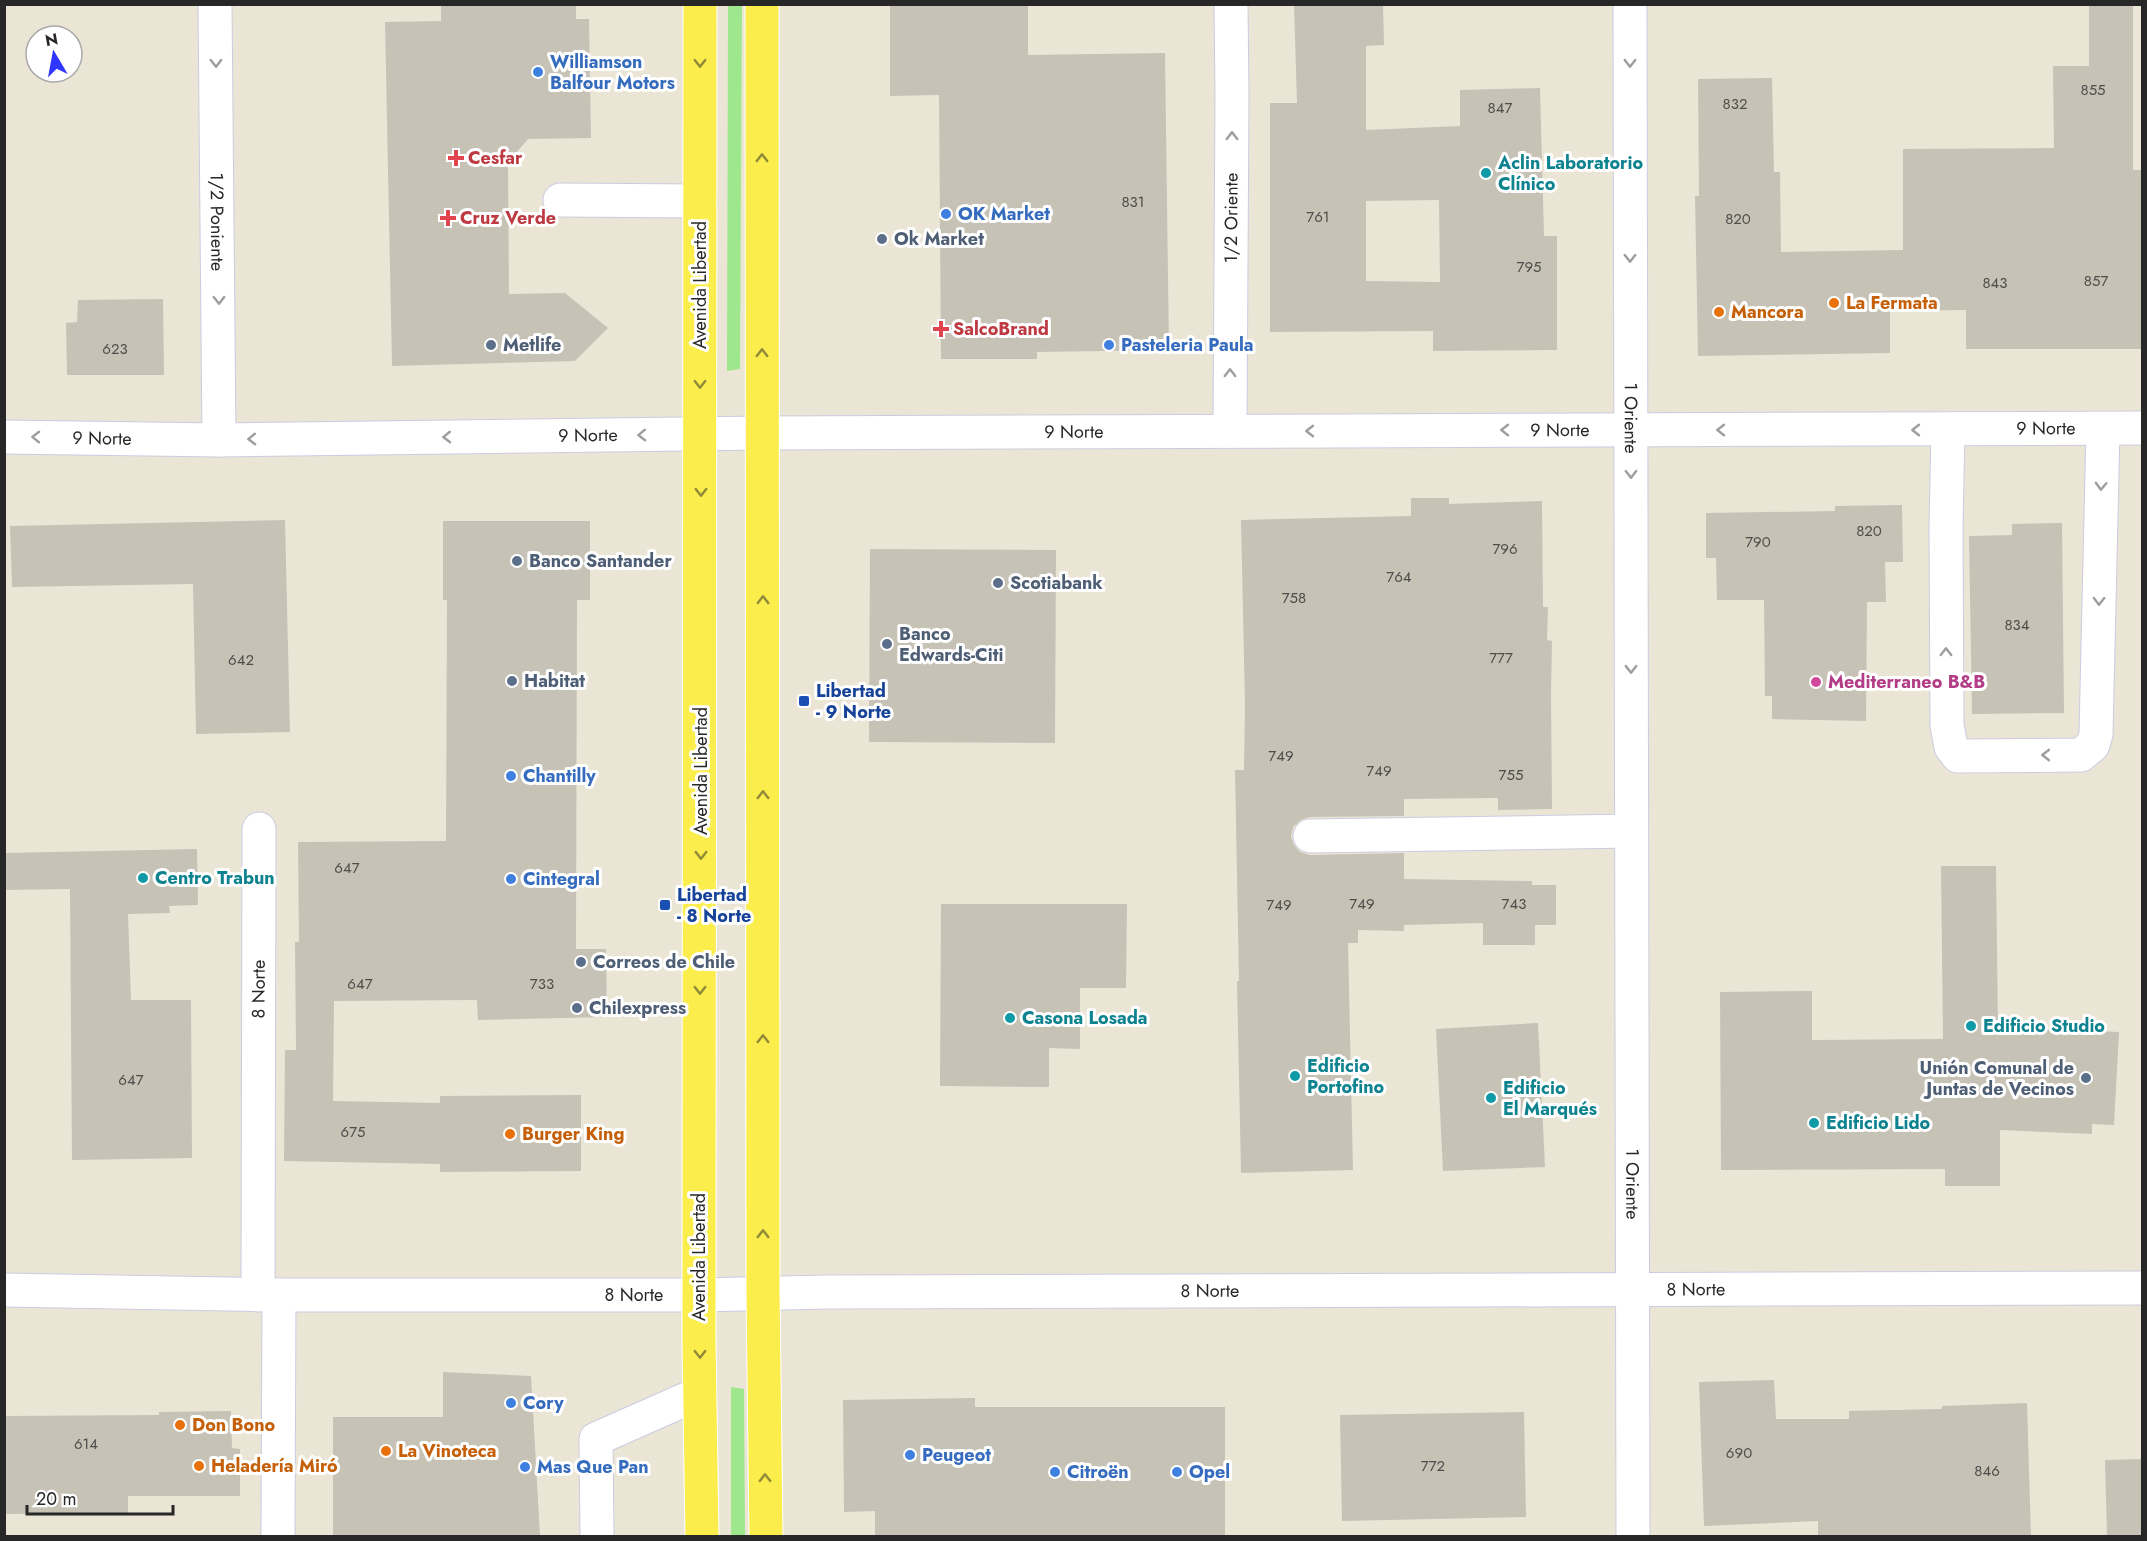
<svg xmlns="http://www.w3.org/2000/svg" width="2147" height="1541" font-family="Jost,sans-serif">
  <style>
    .green { fill: #9ee78d }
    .building { fill: #c6c2b6; fill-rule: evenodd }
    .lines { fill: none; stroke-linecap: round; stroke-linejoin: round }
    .minor-casing { stroke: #cbcce2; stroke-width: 35 }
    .major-casing { stroke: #fff; stroke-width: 35 }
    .minor { stroke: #fff; stroke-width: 33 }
    .major { stroke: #fbed4b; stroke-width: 33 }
    .oneway { stroke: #9e9e9e }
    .oneway2 { stroke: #918a39 }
    .shop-dot { fill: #3f7fe0; stroke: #fff; stroke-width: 2 }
    .health-dot { fill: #e0444e; stroke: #fff; stroke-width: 2 }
    .culture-dot { fill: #0f9aa8; stroke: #fff; stroke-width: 2 }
    .service-dot { fill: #5c6f8a; stroke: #fff; stroke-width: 2 }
    .food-dot { fill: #e8710a; stroke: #fff; stroke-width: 2 }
    .hotel-dot { fill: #d1479c; stroke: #fff; stroke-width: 2 }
    .transit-dot { fill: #1a4fb4; stroke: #fff; stroke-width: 2 }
    .labels { text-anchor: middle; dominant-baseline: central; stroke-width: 6; stroke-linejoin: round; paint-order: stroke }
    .number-label { font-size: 15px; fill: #4f4e4b }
    .shop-label { font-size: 18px; font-weight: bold; fill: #366cbe; stroke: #fff; text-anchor: start }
    .health-label { font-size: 18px; font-weight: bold; fill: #be3a42; stroke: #fff; text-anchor: start }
    .culture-label { font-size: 18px; font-weight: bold; fill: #0d838f; stroke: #fff; text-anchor: start }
    .street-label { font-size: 18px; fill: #272727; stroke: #fff }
    .service-label { font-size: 18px; font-weight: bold; fill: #4e5e75; stroke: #fff; text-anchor: start }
    .food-label { font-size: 18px; font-weight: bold; fill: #c56008; stroke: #fff; text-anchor: start }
    .hotel-label { font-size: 18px; font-weight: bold; fill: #b23c85; stroke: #fff; text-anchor: start }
    .transit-label { font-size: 18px; font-weight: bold; fill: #164399; stroke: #fff; text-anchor: start }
  </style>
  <rect width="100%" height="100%" fill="#ebe5d6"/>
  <g class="green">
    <polygon points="742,4 740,369 727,371 728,5"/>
    <polygon points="731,1387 744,1389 745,1536 731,1536"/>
  </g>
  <g class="building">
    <polygon points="441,4 576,4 576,19 589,19 591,138 528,139 508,162 509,294 565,293 608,328 575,361 392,366 385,22 441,21"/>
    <polygon points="890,4 1028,4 1028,55 1165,53 1169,350 1037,352 1037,359 941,359 939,95 890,96"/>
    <path d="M 1294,4 L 1383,4 L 1384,45 L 1366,46 L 1366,130 L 1460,126 L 1460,90 L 1540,88 L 1544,236 L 1557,236 L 1557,350 L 1433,351 L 1433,331 L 1270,332 L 1270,103 L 1297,103 ZM 1439,200 L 1440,282 L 1366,281 L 1366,201 Z"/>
    <polygon points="2089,4 2133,4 2133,170 2142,170 2142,349 1966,349 1966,310 1890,311 1890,353 1698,356 1695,196 1699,196 1698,79 1772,78 1774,172 1780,172 1781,252 1903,250 1903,149 2054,148 2053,66 2089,66"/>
    <polygon points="163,299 164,375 67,375 66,323 77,322 78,300"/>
    <polygon points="1411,498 1449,498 1449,504 1542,501 1543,607 1548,607 1547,640 1552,641 1551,694 1552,809 1498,810 1498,798 1404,799 1404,816 1310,817 1301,820 1293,827 1291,837 1294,845 1300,852 1310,855 1404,853 1404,879 1532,881 1532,885 1556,885 1556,925 1535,925 1535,945 1483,945 1483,923 1404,925 1404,931 1358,930 1358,943 1348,943 1353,1170 1241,1173 1237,981 1239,981 1235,770 1244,770 1245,705 1241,520 1411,516"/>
    <polygon points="1902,505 1903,562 1885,562 1886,602 1867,602 1866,721 1772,719 1772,696 1765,696 1764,600 1717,600 1716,558 1706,558 1706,513 1835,511 1835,506"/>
    <polygon points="285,520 290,732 196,734 193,584 12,587 10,526"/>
    <polygon points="443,521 590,521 590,600 577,600 576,949 606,949 607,1017 478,1020 477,1000 334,1001 333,1101 440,1103 440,1096 581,1095 581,1171 440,1172 440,1164 284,1161 285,1050 296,1050 295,942 299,942 298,842 446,841 447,600 443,600"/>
    <polygon points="2062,523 2064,713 1972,714 1969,536 2012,535 2012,524"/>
    <polygon points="870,549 1056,550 1055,743 869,742"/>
    <polygon points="197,849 198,905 169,906 170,913 128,914 131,1000 191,1000 192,1158 72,1160 70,889 4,890 4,853"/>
    <polygon points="1941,866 1996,866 1998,1027 2119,1032 2114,1125 2092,1124 2092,1134 2000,1130 2000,1186 1945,1186 1945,1169 1721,1170 1720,992 1812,991 1812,1040 1943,1039"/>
    <polygon points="941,904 1127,904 1126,988 1080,988 1080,1049 1049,1048 1049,1087 940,1086"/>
    <polygon points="1538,1023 1545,1167 1443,1171 1436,1029"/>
    <polygon points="443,1372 531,1376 540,1536 333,1536 333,1417 443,1417"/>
    <polygon points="1774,1380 1776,1419 1849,1419 1849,1411 1942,1409 1942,1406 2027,1403 2031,1536 1818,1536 1818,1521 1704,1526 1699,1382"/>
    <polygon points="975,1398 975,1407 1225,1407 1225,1536 875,1536 875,1511 844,1512 843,1400"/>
    <polygon points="231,1411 232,1448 240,1449 240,1496 128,1496 128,1513 4,1514 4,1416 159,1415 159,1412"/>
    <polygon points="1524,1412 1526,1517 1342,1521 1340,1415"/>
    <polygon points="2142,1459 2142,1536 2107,1536 2105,1460"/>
  </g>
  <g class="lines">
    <defs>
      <g id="minor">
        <path id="s1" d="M 215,4 L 219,440"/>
        <path id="s2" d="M 1630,4 L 1633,1536"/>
        <polyline points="560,200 700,201"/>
        <polyline points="1948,430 1946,528 1947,725 1951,747 1958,756 2081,755 2093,745 2096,734 2103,429"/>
        <path id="s3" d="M 1230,431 L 1232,96 L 1231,4"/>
        <path id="s4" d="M 4,437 L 219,440 L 763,433 L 2142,428"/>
        <polyline points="1310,836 1631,831"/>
        <path id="s5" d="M 4,1290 L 279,1295 L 700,1295 L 828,1292 L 2142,1288"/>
        <path id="s6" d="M 258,1295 L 259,829"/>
        <polyline points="278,1536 279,1295"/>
        <polyline points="597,1536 596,1439 700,1393"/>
      </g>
      <g id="major">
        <polyline points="700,4 699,1340 702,1536"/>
        <polyline points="762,4 763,1293 766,1536"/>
      </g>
    </defs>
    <use href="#minor" class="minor-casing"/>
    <use href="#major" class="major-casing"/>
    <use href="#minor" class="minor"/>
    <use href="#major" class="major"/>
  </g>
  <defs><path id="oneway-chevron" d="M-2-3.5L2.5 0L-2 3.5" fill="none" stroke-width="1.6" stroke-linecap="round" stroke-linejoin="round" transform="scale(1.5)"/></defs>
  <g class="oneway">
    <use href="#oneway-chevron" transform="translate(216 63) rotate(89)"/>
    <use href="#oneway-chevron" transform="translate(1630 63) rotate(90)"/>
    <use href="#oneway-chevron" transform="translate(1232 136) rotate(-90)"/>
    <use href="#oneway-chevron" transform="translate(1630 258) rotate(90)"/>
    <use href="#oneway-chevron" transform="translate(219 300) rotate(89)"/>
    <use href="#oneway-chevron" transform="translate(1230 373) rotate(-90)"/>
    <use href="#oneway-chevron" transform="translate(1505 430) rotate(180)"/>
    <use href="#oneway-chevron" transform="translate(1721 430) rotate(180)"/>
    <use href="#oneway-chevron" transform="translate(1916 430) rotate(180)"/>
    <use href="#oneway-chevron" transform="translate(1310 431) rotate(180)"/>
    <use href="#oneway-chevron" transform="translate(642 435) rotate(179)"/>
    <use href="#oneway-chevron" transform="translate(36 437) rotate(-179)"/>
    <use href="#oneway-chevron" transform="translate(447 437) rotate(179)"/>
    <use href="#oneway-chevron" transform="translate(252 439) rotate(179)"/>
    <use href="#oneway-chevron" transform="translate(1631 474) rotate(89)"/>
    <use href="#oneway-chevron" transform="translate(2101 486) rotate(92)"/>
    <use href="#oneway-chevron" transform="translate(2099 601) rotate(91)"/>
    <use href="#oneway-chevron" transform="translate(1946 652) rotate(-90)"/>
    <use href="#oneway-chevron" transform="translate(1631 669) rotate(90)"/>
    <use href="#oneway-chevron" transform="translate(2046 755) rotate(180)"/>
  </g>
  <g class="oneway2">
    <use href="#oneway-chevron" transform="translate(700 63) rotate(90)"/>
    <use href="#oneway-chevron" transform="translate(762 158) rotate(-90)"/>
    <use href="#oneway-chevron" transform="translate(762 353) rotate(-90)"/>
    <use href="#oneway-chevron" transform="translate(700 384) rotate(90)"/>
    <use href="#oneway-chevron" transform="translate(701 492) rotate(90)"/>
    <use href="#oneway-chevron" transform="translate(763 600) rotate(-90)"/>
    <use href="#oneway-chevron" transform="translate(763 795) rotate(-90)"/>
    <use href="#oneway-chevron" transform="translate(701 855) rotate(90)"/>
    <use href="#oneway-chevron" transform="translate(700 990) rotate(90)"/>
    <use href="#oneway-chevron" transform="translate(763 1039) rotate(-90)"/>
    <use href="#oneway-chevron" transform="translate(763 1234) rotate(-90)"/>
    <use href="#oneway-chevron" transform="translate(700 1354) rotate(89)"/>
    <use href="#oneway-chevron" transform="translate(765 1478) rotate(-91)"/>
  </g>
  <g class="shop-dot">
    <circle cx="538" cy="72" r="6"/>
    <circle cx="946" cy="214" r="6"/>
    <circle cx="1109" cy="345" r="6"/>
    <circle cx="511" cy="776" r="6"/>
    <circle cx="511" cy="879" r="6"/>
    <circle cx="511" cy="1403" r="6"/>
    <circle cx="910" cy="1455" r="6"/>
    <circle cx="525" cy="1467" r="6"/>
    <circle cx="1055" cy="1472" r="6"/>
    <circle cx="1177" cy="1472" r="6"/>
  </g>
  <g class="health-dot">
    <path d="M453 149h6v6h6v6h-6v6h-6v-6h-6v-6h6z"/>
    <path d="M445 209h6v6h6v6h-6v6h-6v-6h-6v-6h6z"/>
    <path d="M938 320h6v6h6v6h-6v6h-6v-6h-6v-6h6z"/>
  </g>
  <g class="culture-dot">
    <circle cx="1486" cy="173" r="6"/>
    <circle cx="143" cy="878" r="6"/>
    <circle cx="1010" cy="1018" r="6"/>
    <circle cx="1971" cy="1026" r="6"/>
    <circle cx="1295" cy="1076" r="6"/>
    <circle cx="1491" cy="1098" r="6"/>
    <circle cx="1814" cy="1123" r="6"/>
  </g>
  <g class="service-dot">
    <circle cx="882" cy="239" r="6"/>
    <circle cx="491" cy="345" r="6"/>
    <circle cx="517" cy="561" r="6"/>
    <circle cx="998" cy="583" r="6"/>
    <circle cx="887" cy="644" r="6"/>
    <circle cx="512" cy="681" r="6"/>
    <circle cx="581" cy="962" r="6"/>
    <circle cx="577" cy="1008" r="6"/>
    <circle cx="2086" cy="1078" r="6"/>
  </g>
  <g class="food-dot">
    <circle cx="1834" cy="303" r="6"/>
    <circle cx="1719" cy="312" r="6"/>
    <circle cx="510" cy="1134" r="6"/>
    <circle cx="180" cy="1425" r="6"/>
    <circle cx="386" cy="1451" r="6"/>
    <circle cx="199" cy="1466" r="6"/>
  </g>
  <circle class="hotel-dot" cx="1816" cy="682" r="6"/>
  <g class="transit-dot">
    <rect x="798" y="695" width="12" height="12" rx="3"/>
    <rect x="659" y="899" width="12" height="12" rx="3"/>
  </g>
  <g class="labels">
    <g class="number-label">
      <text x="2093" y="90">855</text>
      <text x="1735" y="104">832</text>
      <text x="1500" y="108">847</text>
      <text x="1133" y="202">831</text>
      <text x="1318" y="217">761</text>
      <text x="1738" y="219">820</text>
      <text x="1529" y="267">795</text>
      <text x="2096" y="281">857</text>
      <text x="1995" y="283">843</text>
      <text x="115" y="349">623</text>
      <text x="1869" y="531">820</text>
      <text x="1758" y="542">790</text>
      <text x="1505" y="549">796</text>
      <text x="1399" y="577">764</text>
      <text x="1294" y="598">758</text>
      <text x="2017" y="625">834</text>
      <text x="1501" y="658">777</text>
      <text x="241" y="660">642</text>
      <text x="1281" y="756">749</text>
      <text x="1379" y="771">749</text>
      <text x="1511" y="775">755</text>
      <text x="347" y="868">647</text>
      <text x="1362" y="904">749</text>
      <text x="1514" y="904">743</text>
      <text x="1279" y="905">749</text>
      <text x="360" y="984">647</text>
      <text x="542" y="984">733</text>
      <text x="131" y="1080">647</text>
      <text x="353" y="1132">675</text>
      <text x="86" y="1444">614</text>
      <text x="1739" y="1453">690</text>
      <text x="1433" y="1466">772</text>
      <text x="1987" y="1471">846</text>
    </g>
    <g class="shop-label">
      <text x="550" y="62">Williamson<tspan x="550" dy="21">Balfour Motors</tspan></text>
      <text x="958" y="214">OK Market</text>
      <text x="1121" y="345">Pasteleria Paula</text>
      <text x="523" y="776">Chantilly</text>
      <text x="523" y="879">Cintegral</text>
      <text x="523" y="1403">Cory</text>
      <text x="922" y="1455">Peugeot</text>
      <text x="537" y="1467">Mas Que Pan</text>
      <text x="1067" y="1472">Citroën</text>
      <text x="1189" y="1472">Opel</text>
    </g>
    <g class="health-label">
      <text x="468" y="158">Cesfar</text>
      <text x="460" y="218">Cruz Verde</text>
      <text x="953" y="329">SalcoBrand</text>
    </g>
    <g class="culture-label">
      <text x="1498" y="163">Aclin Laboratorio<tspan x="1498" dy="21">Clínico</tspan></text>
      <text x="155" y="878">Centro Trabun</text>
      <text x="1022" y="1018">Casona Losada</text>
      <text x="1983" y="1026">Edificio Studio</text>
      <text x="1307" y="1066">Edificio<tspan x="1307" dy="21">Portofino</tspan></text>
      <text x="1503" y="1088">Edificio<tspan x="1503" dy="21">El Marqués</tspan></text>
      <text x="1826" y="1123">Edificio Lido</text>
    </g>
    <g class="street-label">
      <text stroke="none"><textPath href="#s3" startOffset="213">1/2 Oriente</textPath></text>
      <text stroke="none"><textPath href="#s1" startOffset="218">1/2 Poniente</textPath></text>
      <text transform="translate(700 285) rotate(-90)">Avenida Libertad</text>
      <text stroke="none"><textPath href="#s2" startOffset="414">1 Oriente</textPath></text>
      <text stroke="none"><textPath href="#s4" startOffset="2042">9 Norte</textPath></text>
      <text stroke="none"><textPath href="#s4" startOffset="1556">9 Norte</textPath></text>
      <text stroke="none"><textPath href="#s4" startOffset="1070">9 Norte</textPath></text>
      <text stroke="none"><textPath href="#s4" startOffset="584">9 Norte</textPath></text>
      <text stroke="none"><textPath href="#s4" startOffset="98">9 Norte</textPath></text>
      <text transform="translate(701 771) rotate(-90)">Avenida Libertad</text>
      <text stroke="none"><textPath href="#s6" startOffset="306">8 Norte</textPath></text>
      <text stroke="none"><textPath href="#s2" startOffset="1180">1 Oriente</textPath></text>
      <text transform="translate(699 1257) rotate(-90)">Avenida Libertad</text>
      <text stroke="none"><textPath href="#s5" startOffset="1692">8 Norte</textPath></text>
      <text stroke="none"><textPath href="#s5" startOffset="1206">8 Norte</textPath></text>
      <text stroke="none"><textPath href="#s5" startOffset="630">8 Norte</textPath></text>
    </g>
    <g class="service-label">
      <text x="894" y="239">Ok Market</text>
      <text x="503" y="345">Metlife</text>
      <text x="529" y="561">Banco Santander</text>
      <text x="1010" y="583">Scotiabank</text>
      <text x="899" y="634">Banco<tspan x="899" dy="21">Edwards-Citi</tspan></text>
      <text x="524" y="681">Habitat</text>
      <text x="593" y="962">Correos de Chile</text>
      <text x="589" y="1008">Chilexpress</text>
      <text x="2074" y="1068" text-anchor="end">Unión Comunal de<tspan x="2074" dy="21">Juntas de Vecinos</tspan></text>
    </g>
    <g class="food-label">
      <text x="1846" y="303">La Fermata</text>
      <text x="1731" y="312">Mancora</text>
      <text x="522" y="1134">Burger King</text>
      <text x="192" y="1425">Don Bono</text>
      <text x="398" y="1451">La Vinoteca</text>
      <text x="211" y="1466">Heladería Miró</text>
    </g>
    <g class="hotel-label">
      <text x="1828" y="682">Mediterraneo B&amp;B</text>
    </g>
    <g class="transit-label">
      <text x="816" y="691">Libertad<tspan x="816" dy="21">- 9 Norte</tspan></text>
      <text x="677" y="895">Libertad<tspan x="677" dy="21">- 8 Norte</tspan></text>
    </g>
  </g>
  <rect width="2147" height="1541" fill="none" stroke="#272727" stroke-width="12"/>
  <g transform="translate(54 54) rotate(350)"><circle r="28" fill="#ffffff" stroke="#a9a9a9" stroke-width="1.5"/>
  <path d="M0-4.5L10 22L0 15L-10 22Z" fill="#2f36ff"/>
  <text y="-9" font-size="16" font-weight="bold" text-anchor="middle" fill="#272727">N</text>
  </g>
  <path d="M27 1505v9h146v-9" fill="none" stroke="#272727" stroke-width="3"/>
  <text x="36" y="1505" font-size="18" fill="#272727" stroke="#ffffff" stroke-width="4.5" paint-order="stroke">20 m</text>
</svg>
